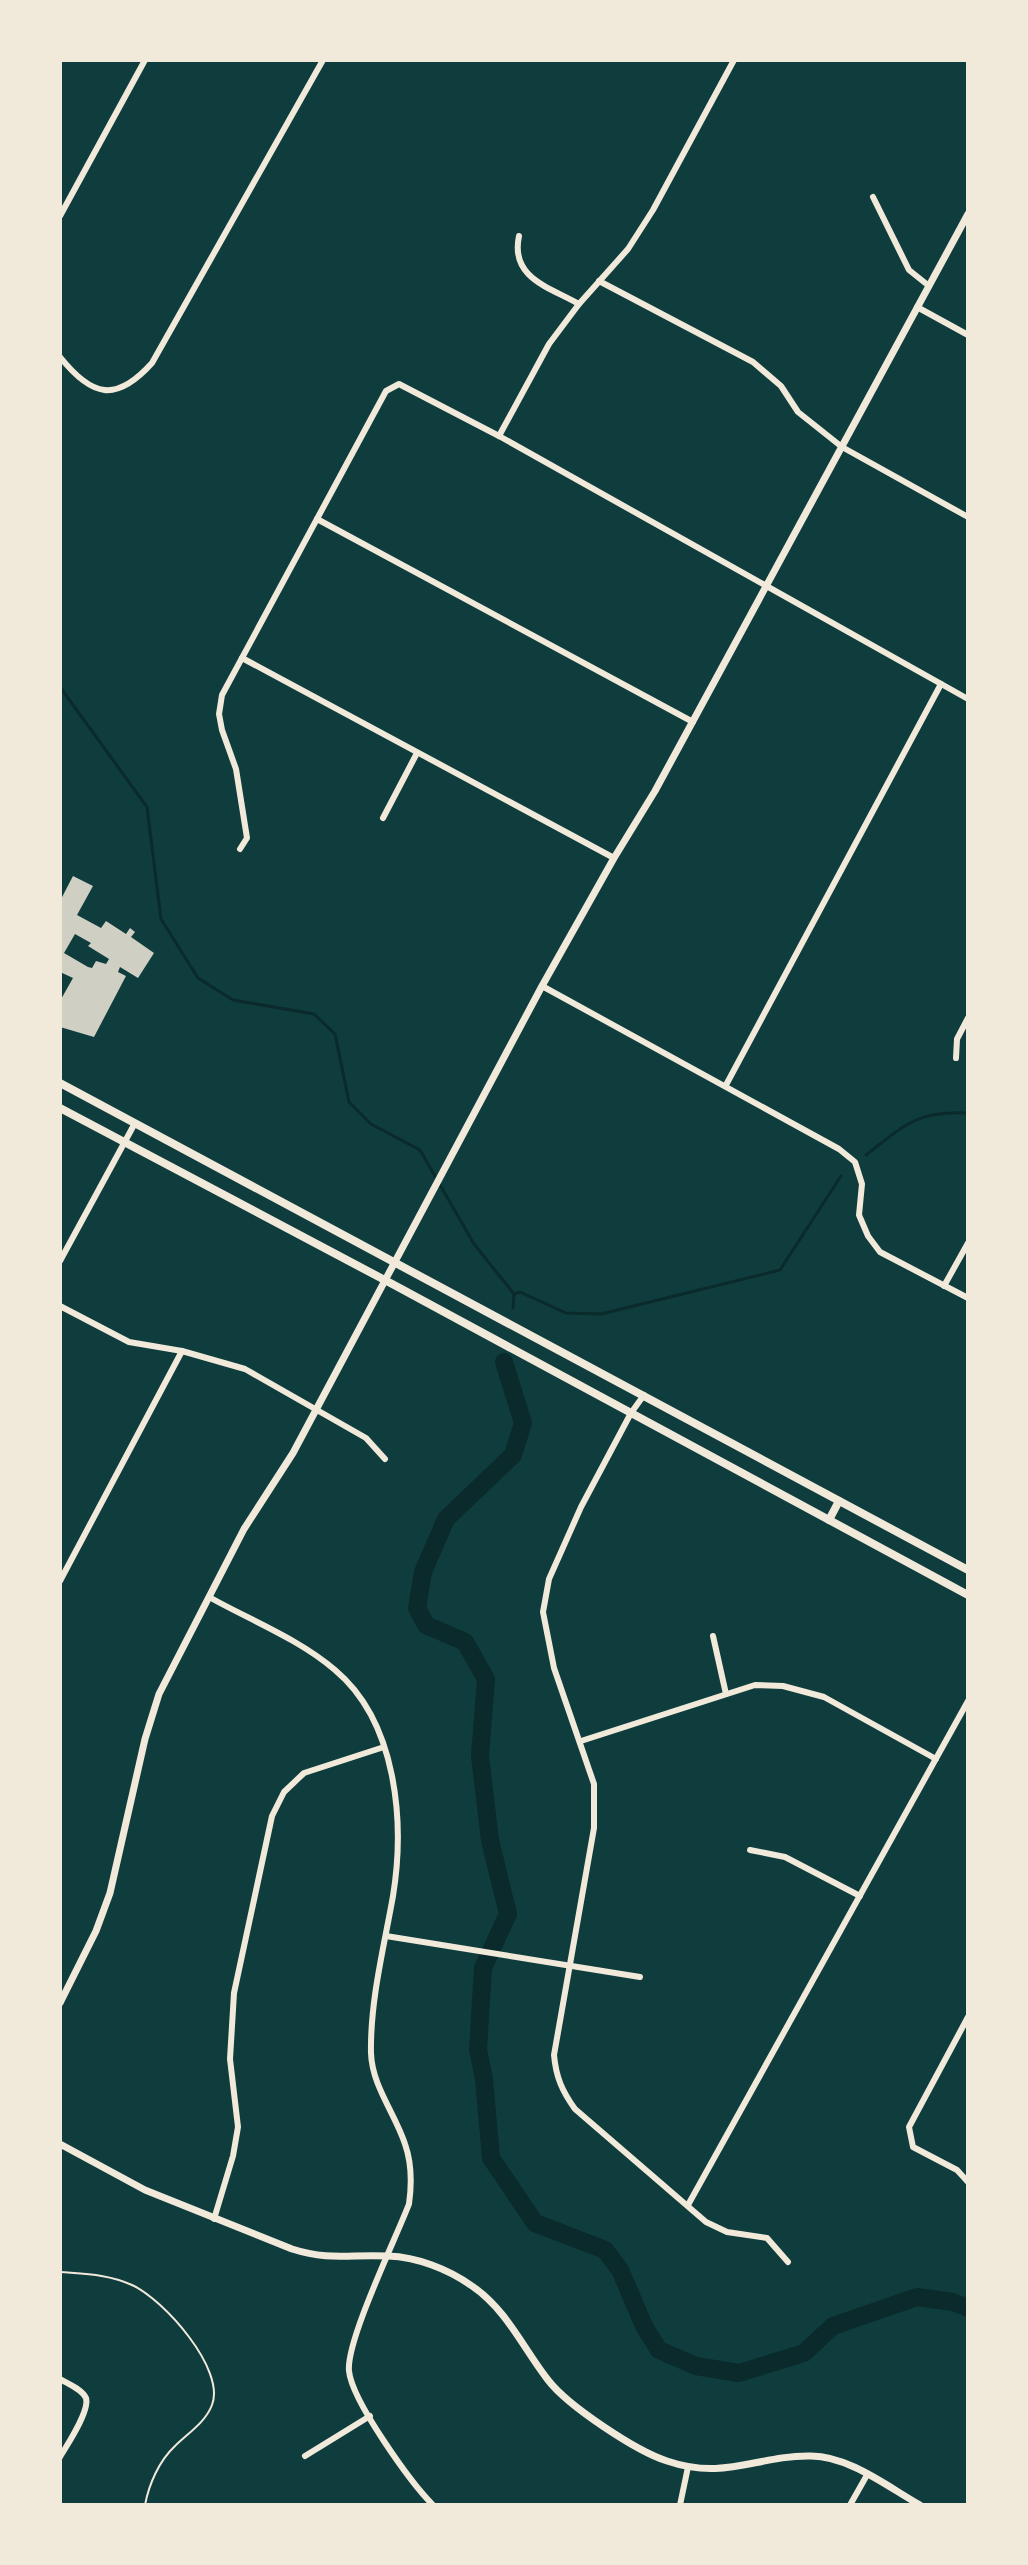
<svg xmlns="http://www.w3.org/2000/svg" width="1028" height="2565" font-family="'DM Sans',sans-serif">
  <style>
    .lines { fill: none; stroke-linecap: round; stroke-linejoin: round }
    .stream { stroke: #0a2a2b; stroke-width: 3 }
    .river { stroke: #0a2a2b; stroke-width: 18 }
    .building { fill: #cfcfc3; fill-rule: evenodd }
    .path { stroke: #f1e9da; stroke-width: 2 }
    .minor { stroke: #f1e9da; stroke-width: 6 }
    .tertiary { stroke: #f1e9da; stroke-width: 7 }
    .secondary { stroke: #f1e9da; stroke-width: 8 }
  </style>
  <rect width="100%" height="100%" fill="#0f3d3e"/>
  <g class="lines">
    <g class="stream">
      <polyline points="60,687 147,807 161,919 198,978 233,1000 314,1014 335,1034 349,1102 371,1124 420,1150 474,1244 514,1294 513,1308"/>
      <path d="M 866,1155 C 906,1124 916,1111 968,1113"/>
      <polyline points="514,1294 520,1292 566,1313 601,1314 780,1270 841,1176"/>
    </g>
    <polyline class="river" points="504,1362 523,1423 513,1455 446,1519 423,1572 417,1608 426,1625 465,1642 486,1679 480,1756 490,1840 508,1914 483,1968 478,2049 484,2079 491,2158 535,2223 605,2250 620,2270 645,2328 659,2350 696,2366 739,2373 804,2353 833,2326 917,2297 953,2302 968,2308"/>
  </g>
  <path class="building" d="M 73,876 L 93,886 L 77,915 L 101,928 L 106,921 L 126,934 L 130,928 L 135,932 L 131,937 L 154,953 L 138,978 L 120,967 L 118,972 L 126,976 L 94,1037 L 60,1027 L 60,1001 L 73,978 L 60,972 L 60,901 ZM 75,934 L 91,943 L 88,946 L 109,959 L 106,964 L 96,961 L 92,968 L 88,967 L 64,953 Z"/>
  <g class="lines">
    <path class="path" d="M 60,2272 C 85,2274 108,2274 132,2285 C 163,2299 226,2369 212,2405 C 205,2423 188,2433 175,2446 C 159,2461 149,2484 145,2505"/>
    <g class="minor">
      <polyline points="873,197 909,270 929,286"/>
      <polyline points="60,216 145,60"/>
      <path d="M 519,236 C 510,278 549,287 579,304"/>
      <polyline points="599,281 753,362 781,386 798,412 842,447 968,517"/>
      <polyline points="917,307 968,335"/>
      <path d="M 60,357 C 92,397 116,403 152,363 L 323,60"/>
      <polyline points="499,436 549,344 579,304 628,249 653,210 734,60"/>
      <polyline points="317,519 693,722"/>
      <polyline points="242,658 614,858"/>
      <polyline points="383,818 417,753"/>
      <polyline points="240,849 247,838 236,769 222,730 219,714 222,695 386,391 399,384 499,436 968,699"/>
      <polyline points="542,986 839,1149 855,1162 862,1184 859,1215 868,1236 880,1252 968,1298"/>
      <polyline points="956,1058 957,1039 968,1018"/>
      <polyline points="726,1085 941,684"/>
      <polyline points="60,1261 135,1123"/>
      <polyline points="944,1286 968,1243"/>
      <polyline points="60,1306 129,1342 182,1351 245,1369 366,1438 385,1459"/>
      <path d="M 644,1395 L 631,1413 L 581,1507 L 549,1579 L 543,1612 L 554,1668 L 594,1784 L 594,1828 L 554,2055 C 556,2077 562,2091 575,2109 L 706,2222 L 727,2232 L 767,2238 L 788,2262"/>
      <polyline points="60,1581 182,1351"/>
      <path d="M 209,1597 C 250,1620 299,1639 335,1670 C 397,1722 405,1822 393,1896 C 384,1947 370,2001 371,2053 C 372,2086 395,2113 405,2144 C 412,2164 412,2183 409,2204 C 396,2238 346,2341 349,2371 C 352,2401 411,2483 433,2505"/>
      <polyline points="713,1636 726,1694"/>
      <polyline points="581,1741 755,1685 783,1686 824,1697 936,1759"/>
      <polyline points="750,1850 785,1857 860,1896"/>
      <polyline points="386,1936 640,1977"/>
      <polyline points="968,2017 909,2127 913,2147 957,2170 968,2182"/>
      <polyline points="688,2205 968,1701"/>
      <polyline points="214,2219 233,2156 238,2127 230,2059 234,1993 272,1816 284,1792 304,1773 384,1747"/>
      <path d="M 60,2379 C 68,2384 82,2389 86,2398 C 90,2411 67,2445 60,2457"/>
      <polyline points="305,2456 370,2416"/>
      <polyline points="680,2505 688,2467"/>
      <polyline points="850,2505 867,2475"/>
    </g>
    <g class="tertiary">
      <polyline points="60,2003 96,1931 110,1893 145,1739 159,1694 244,1529 293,1453 542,986 614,858 655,791 968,214"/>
      <path d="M 60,2144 L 145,2190 L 292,2249 C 330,2261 350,2254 388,2256 C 417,2257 448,2269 472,2286 C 507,2310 523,2348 548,2380 C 568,2406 636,2451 667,2461 C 726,2481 757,2455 811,2456 C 849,2456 888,2487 920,2505"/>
    </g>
    <g class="secondary">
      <polyline points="60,1083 968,1570"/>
      <polyline points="60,1108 396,1286 968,1595"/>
      <polyline points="829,1520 839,1501"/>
    </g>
  </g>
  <rect width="1028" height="2565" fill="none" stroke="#f1e9da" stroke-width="124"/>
</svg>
